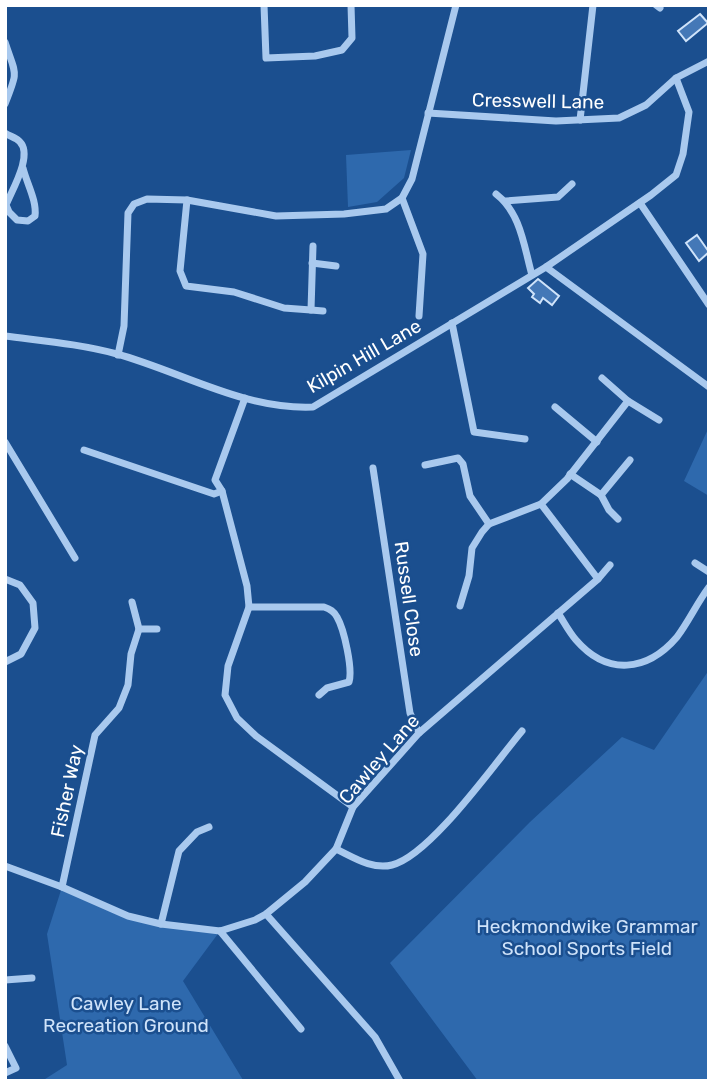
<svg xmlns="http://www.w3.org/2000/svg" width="714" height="1086" font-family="Rubik,sans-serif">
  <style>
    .green { fill: #2e69ad }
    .building { fill: #4478b7; stroke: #cfe3fa; stroke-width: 2 }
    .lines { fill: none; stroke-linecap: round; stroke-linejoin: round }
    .street { stroke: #a9c9ee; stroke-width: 7 }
    .labels { text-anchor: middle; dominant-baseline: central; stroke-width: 5; stroke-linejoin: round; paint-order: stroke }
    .street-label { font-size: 19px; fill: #fff; stroke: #1b4f8f }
    .park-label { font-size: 19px; fill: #cfe3fa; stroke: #1b4f8f }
  </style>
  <rect width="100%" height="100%" fill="#1b4f8f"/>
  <g class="green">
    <polygon points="411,150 404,178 377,202 348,207 346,155"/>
    <polygon points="709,427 709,496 684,481"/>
    <polygon points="709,670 709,1081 478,1081 390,963 530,822 622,737 654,750"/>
    <polygon points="62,887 128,916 220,931 183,981 243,1080 259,1081 42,1081 67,1065 47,934"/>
  </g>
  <g class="building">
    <polygon points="700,14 708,23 686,41 678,31"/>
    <polygon points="697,235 709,252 699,261 686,243"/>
    <polygon points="538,279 559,296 552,305 543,298 540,303 532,297 534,294 528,288"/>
  </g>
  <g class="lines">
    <g class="street">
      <polyline points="264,5 266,58 315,56 342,50 352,38 351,5"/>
      <polyline points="656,5 660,8"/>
      <path d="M 5,42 C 16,76 19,69 5,104"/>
      <polyline points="428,113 556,121 619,118 646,105 676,78 709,61"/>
      <polyline points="580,120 593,5"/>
      <path d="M 5,133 C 9,136 17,138 20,142 C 33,155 12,190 6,205 L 9,212 L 17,220 L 28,221 L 35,216 C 37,201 27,184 23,168"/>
      <path d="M 496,194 C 521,213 524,247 532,275"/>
      <polyline points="402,198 423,254 419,316"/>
      <polyline points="187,200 180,271 186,286 234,292 284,308 311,310 313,246"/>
      <polyline points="506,201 558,197 572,184"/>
      <polyline points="640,203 709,305"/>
      <polyline points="312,263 336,266"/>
      <polyline points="546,267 709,387"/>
      <polyline points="311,310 323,311"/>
      <polyline points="452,323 474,432 525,439"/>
      <path d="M 5,336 C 43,341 80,344 117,354 C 182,372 244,410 313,407 L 546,267 L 651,195 L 676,175 L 683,154 L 689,112 L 676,78"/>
      <polyline points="118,355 124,326 128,213 134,204 147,199 187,200 276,216 344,214 386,209 402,198 412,179 456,5"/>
      <polyline points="602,378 628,401"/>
      <polyline points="245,398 215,480 222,491 247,586 249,607 228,666 225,695 237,718 256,736 353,807"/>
      <polyline points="555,407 597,442"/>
      <polyline points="5,442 75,558"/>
      <polyline points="84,450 214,494 222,491"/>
      <polyline points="425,465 458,458 463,464 470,496 489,524"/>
      <polyline points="373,468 410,713 419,733"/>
      <polyline points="570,474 601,495 630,460"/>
      <polyline points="601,495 609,510 618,519"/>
      <polyline points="695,563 709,572"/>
      <polyline points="5,579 20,585 33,603 35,628 21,654 5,662"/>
      <polyline points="598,579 541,504 567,479 628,401 659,420"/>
      <polyline points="132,602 139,629 157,629"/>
      <polyline points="460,606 469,576 472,548 482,532 489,524 541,504"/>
      <path d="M 249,607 L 324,607 C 330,609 334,611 337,617 C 344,629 353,669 349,682 L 327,688 L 319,695"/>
      <path d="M 558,613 C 564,622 569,632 576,640 C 607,676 647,672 677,637 C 689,621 697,603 709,587"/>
      <path d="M 336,849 C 353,857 372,870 392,865 C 430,856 495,763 522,731"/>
      <polyline points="5,866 62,887 128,916 161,924 220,931 255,920 266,914 305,882 336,849 353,807 419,733 598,579 610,565"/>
      <polyline points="62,887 95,735 119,708 128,685 131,654 139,629"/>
      <polyline points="266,914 375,1037 400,1081"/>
      <polyline points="161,924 179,851 197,832 209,827"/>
      <polyline points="220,931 301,1029"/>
      <polyline points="5,980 32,978"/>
      <polyline points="5,1046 16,1068 5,1073"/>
    </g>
  </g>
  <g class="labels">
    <g class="street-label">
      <text transform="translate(538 101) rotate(1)">Cresswell Lane</text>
      <text transform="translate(364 356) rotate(-30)">Kilpin Hill Lane</text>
      <text transform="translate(409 599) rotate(82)">Russell Close</text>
      <text transform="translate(379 759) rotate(-49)">Cawley Lane</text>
      <text transform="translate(67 791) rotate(-78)">Fisher Way</text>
    </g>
    <g class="park-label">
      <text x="587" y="926">Heckmondwike Grammar<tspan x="587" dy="22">School Sports Field</tspan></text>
      <text x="126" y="1003">Cawley Lane<tspan x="126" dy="22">Recreation Ground</tspan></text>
    </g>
  </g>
  <rect width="714" height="1086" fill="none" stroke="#ffffff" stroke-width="14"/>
</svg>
